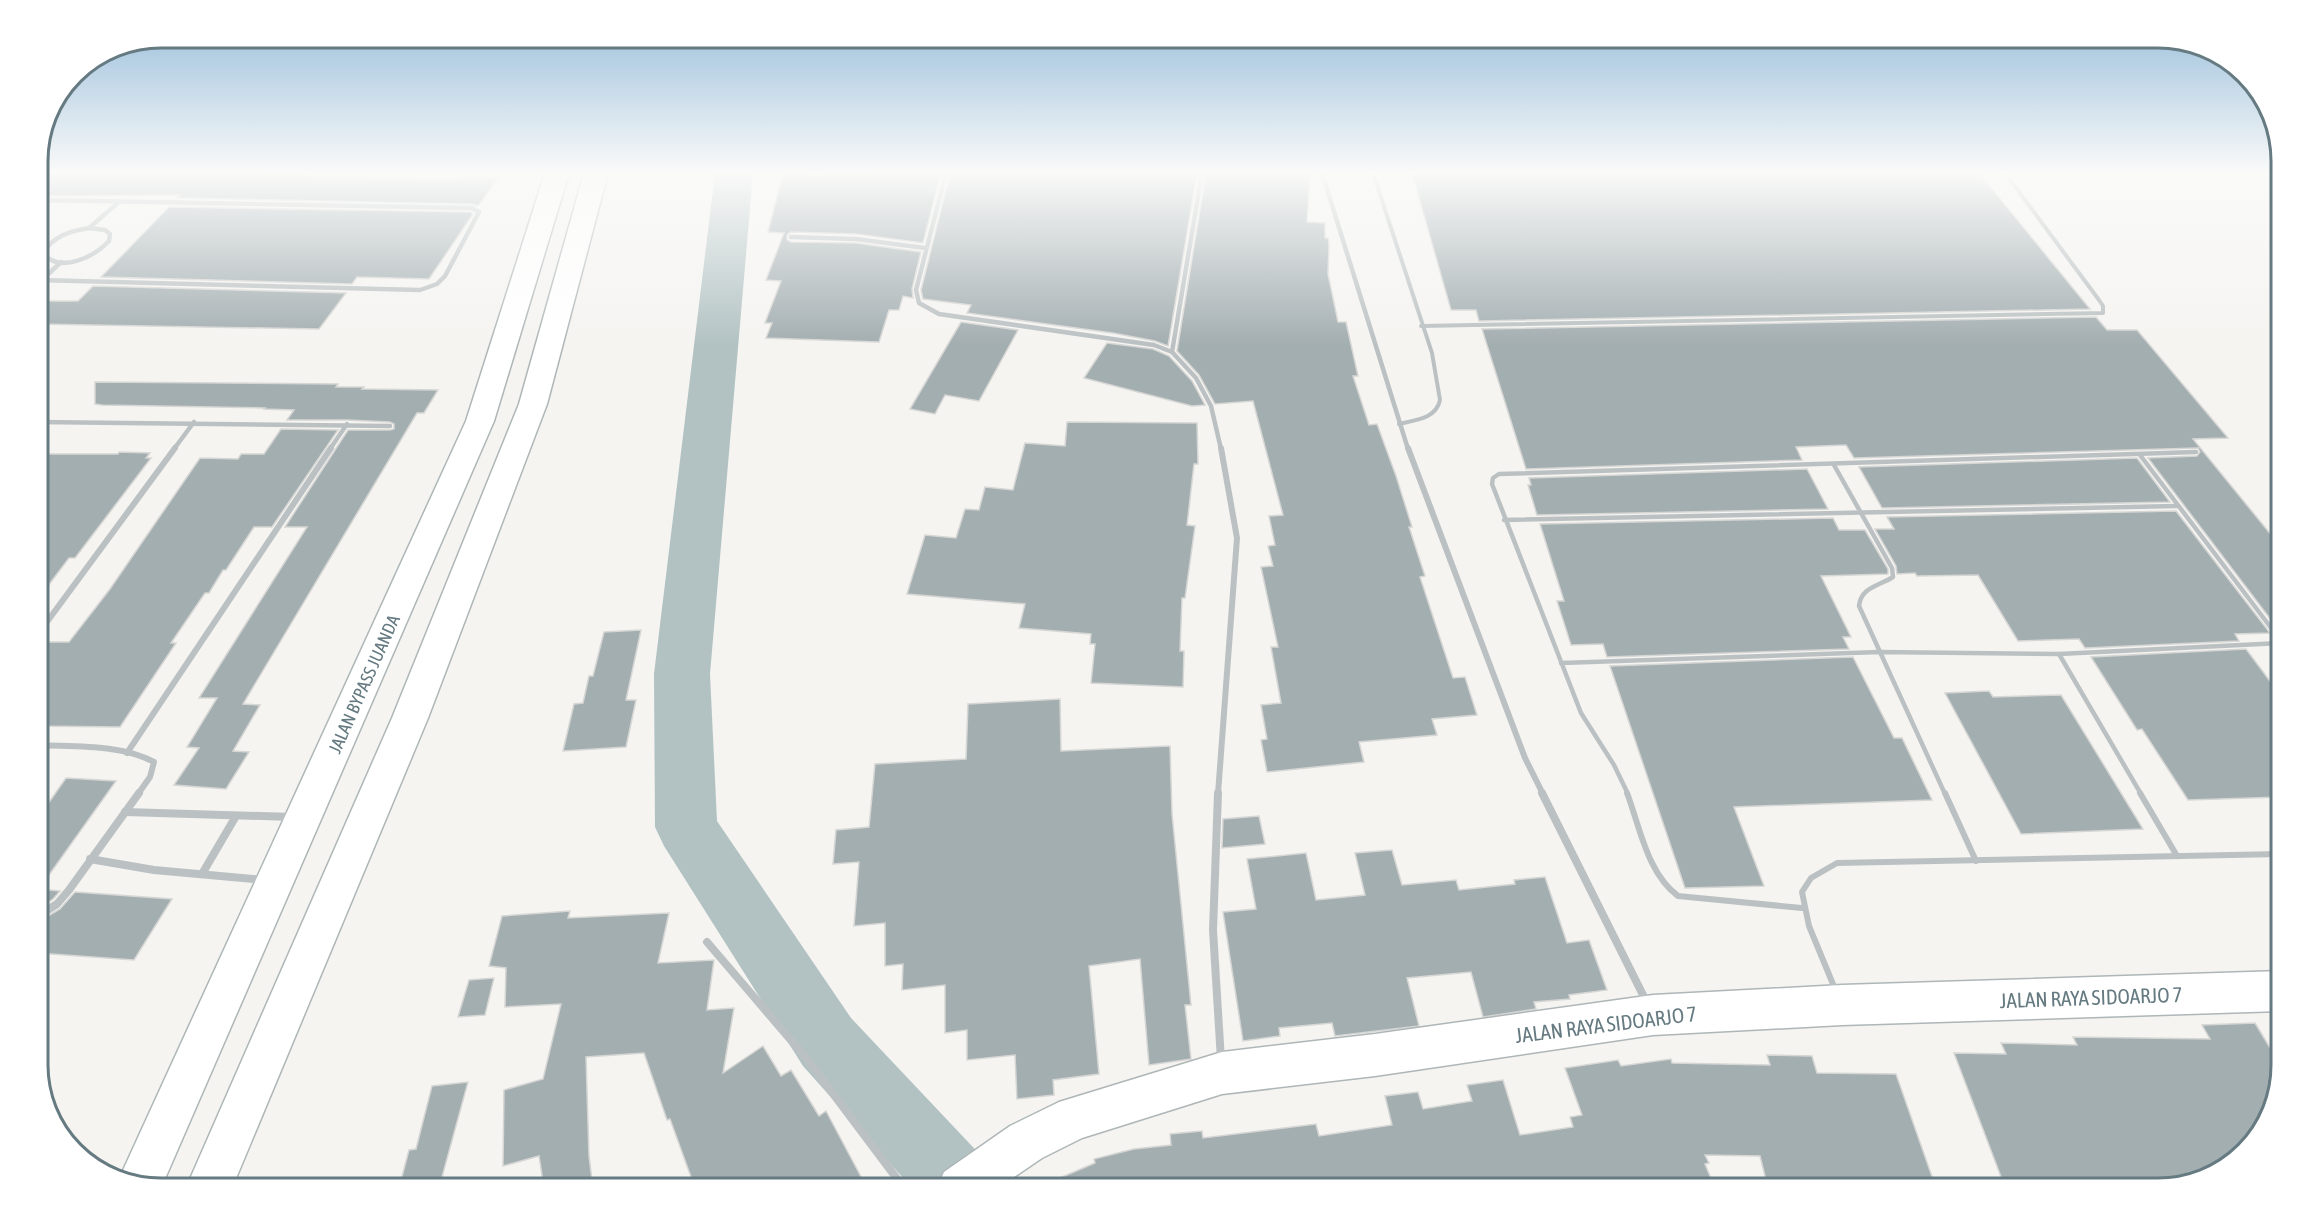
<svg xmlns="http://www.w3.org/2000/svg" width="2319" height="1226" font-family="'Asap Condensed',sans-serif">
  <style>
    .lines { fill: none; stroke-linecap: round; stroke-linejoin: round }
    .river { fill: #b2c2c3; fill-rule: evenodd }
    .building { fill: #a3aeb1; stroke: #d6d6d4; stroke-width: 1.5 }
    .secondary-casing { stroke: #aeb6b8; stroke-width: 3 }
    .lane-far2 { stroke: #bbc1c3; stroke-width: 4 }
    .lane-far1 { stroke: #bbc1c3; stroke-width: 4.5 }
    .lane { stroke: #bbc1c3; stroke-width: 6 }
    .street-far2 { stroke: #bbc1c3; stroke-width: 4.5 }
    .street-far1 { stroke: #bbc1c3; stroke-width: 6 }
    .street { stroke: #bbc1c3; stroke-width: 8 }
    .secondary { fill: #fff; fill-rule: evenodd }
    .labels { text-anchor: middle; dominant-baseline: central; stroke-width: 6; stroke-linejoin: round; paint-order: stroke }
    .street-label { font-size: 18px; fill: #657a81; stroke: #fff }
    .near-street-label { font-size: 21px; fill: #657a81; stroke: #fff }
    .rim { fill: none; stroke: #657a81; stroke-width: 3 }
  </style>
  <rect width="100%" height="100%" fill="#f5f4f1"/>
  <g class="lines">
    <polygon class="river" points="715,173 753,173 710,674 717,821 851,1018 987,1162 998,1188 912,1188 803,1066 664,846 655,827 654,674"/>
  </g>
  <g class="building">
    <polygon points="38,173 217,173 439,180 462,179 463,176 499,177 478,206 472,204 177,198 180,195 38,196"/>
    <polygon points="783,173 809,173 808,176 941,173 923,243 856,234 791,232 787,235 787,240 791,242 856,243 921,252 912,289 913,298 903,296 899,310 889,310 879,342 766,338 772,323 765,323 781,281 766,280 784,233 768,232"/>
    <polygon points="950,173 1197,173 1168,346 1155,341 1113,333 967,313 971,305 923,299 921,290"/>
    <polygon points="1206,173 1310,173 1307,222 1325,223 1325,238 1328,238 1329,245 1328,274 1338,322 1346,322 1358,376 1353,376 1369,425 1377,424 1396,476 1412,527 1409,527 1425,576 1420,577 1453,678 1465,677 1477,715 1432,719 1437,735 1359,742 1364,762 1267,772 1261,740 1267,739 1261,705 1281,703 1271,647 1278,647 1261,567 1273,566 1268,546 1275,545 1269,516 1283,515 1253,401 1215,404 1199,375 1177,351"/>
    <polygon points="1412,173 1979,173 2090,309 1479,321 1476,310 1451,310"/>
    <polygon points="169,207 471,212 473,214 429,279 357,277 352,284 101,277"/>
    <polygon points="93,286 346,293 319,329 38,324 38,301 78,301"/>
    <polygon points="2096,317 2107,330 2137,330 2228,438 2193,439 2281,547 2281,633 2148,458 2197,456 2200,452 2198,448 1854,458 1846,445 1796,447 1802,460 1526,469 1482,329"/>
    <polygon points="961,322 1018,330 979,401 945,395 935,414 910,409"/>
    <polygon points="1107,343 1153,349 1169,356 1192,381 1205,405 1192,406 1084,378"/>
    <polygon points="95,382 338,384 336,387 364,387 362,389 438,390 424,413 417,413 243,704 260,705 233,751 249,752 226,789 174,785 199,748 187,747 217,698 199,698 307,527 285,527 348,430 390,430 394,429 394,424 390,422 347,420 287,420 294,410 264,409 265,408 102,405 95,404"/>
    <polygon points="1067,422 1197,423 1198,464 1194,464 1187,525 1195,526 1185,598 1182,598 1180,651 1184,651 1183,687 1091,683 1095,644 1090,644 1091,634 1019,628 1025,604 907,594 925,535 956,538 965,509 979,510 985,487 1013,490 1025,443 1065,446"/>
    <polygon points="281,429 338,430 272,527 254,527 226,570 223,570 209,593 205,593 171,643 176,643 120,727 38,726 38,642 69,642 110,589 200,458 238,459 241,454 264,454"/>
    <polygon points="119,452 150,453 146,458 151,458 75,558 69,558 38,599 38,454 118,454"/>
    <polygon points="2137,458 2170,502 1882,508 1859,467"/>
    <polygon points="1807,469 1828,509 1537,515 1528,485 1531,485 1529,478"/>
    <polygon points="2176,511 2270,633 2235,634 2239,641 2085,648 2079,639 2018,641 1978,575 1917,576 1915,573 1897,574 1896,566 1875,529 1894,529 1887,517"/>
    <polygon points="1833,518 1839,530 1865,530 1888,569 1888,574 1821,576 1851,637 1843,637 1849,649 1607,657 1603,644 1571,645 1557,601 1564,601 1540,524"/>
    <polygon points="641,630 626,700 636,700 626,747 563,751 574,704 583,703 589,676 593,676 604,632"/>
    <polygon points="2246,649 2281,696 2281,797 2188,800 2142,729 2137,730 2091,657"/>
    <polygon points="1853,657 1894,738 1902,738 1932,800 1734,807 1764,886 1685,888 1610,666"/>
    <polygon points="1989,691 1993,697 2061,695 2143,829 2021,834 1945,693"/>
    <polygon points="1060,699 1061,751 1170,746 1172,814 1191,1005 1185,1005 1191,1059 1149,1065 1140,959 1089,966 1099,1074 1053,1080 1054,1095 1017,1099 1015,1055 967,1060 967,1030 945,1033 945,985 902,990 903,964 885,966 885,923 854,926 859,862 833,864 836,830 869,827 875,764 966,759 968,704"/>
    <polygon points="66,778 116,781 39,889 60,891 53,899 38,909 38,818"/>
    <polygon points="1259,816 1265,844 1222,848 1223,819"/>
    <polygon points="1392,850 1402,885 1456,880 1459,890 1515,884 1514,880 1545,877 1567,943 1589,940 1607,990 1569,995 1570,999 1534,1002 1536,1009 1483,1017 1471,972 1407,978 1419,1026 1335,1036 1332,1023 1279,1028 1280,1036 1243,1041 1223,912 1256,909 1247,859 1306,853 1316,900 1365,895 1355,853"/>
    <polygon points="75,892 172,899 134,960 38,953 38,922 60,909"/>
    <polygon points="570,911 568,918 669,913 658,963 714,960 707,1010 734,1008 723,1073 763,1046 781,1076 791,1070 819,1116 826,1111 867,1188 695,1188 670,1119 667,1120 644,1053 586,1057 589,1156 593,1188 544,1188 539,1156 503,1166 504,1090 543,1079 561,1004 505,1007 506,968 489,966 502,916"/>
    <polygon points="494,978 485,1015 458,1017 469,980"/>
    <polygon points="2255,1023 2281,1066 2269,1120 2220,1172 2158,1188 2108,1188 2105,1182 2003,1182 1954,1053 2006,1054 2001,1043 2077,1045 2073,1037 2210,1039 2202,1025"/>
    <polygon points="1767,1055 1812,1056 1817,1073 1896,1074 1936,1188 1768,1188 1760,1156 1705,1155 1709,1163 1705,1164 1715,1188 1674,1188 1670,1179 1613,1188 1036,1188 1095,1163 1094,1159 1134,1149 1171,1145 1170,1134 1202,1131 1203,1138 1316,1124 1319,1136 1392,1125 1385,1096 1418,1092 1423,1109 1472,1101 1467,1085 1503,1080 1520,1135 1573,1127 1570,1117 1582,1115 1565,1068 1618,1060 1621,1066 1671,1059 1672,1063 1770,1065"/>
    <polygon points="468,1082 439,1188 399,1188 409,1150 416,1149 432,1086"/>
  </g>
  <g class="lines">
    <defs>
      <g id="secondary">
        <polygon points="545,173 569,173 494,421 161,1188 119,1179 466,421"/>
        <polygon points="584,173 608,173 547,404 428,718 232,1188 186,1188 392,718 519,404"/>
        <polygon points="2281,971 2281,1011 1842,1025 1653,1035 1375,1076 1222,1094 1082,1138 1042,1158 998,1188 937,1188 944,1172 1010,1126 1059,1102 1222,1052 1375,1034 1653,995 1842,985"/>
      </g>
    </defs>
    <use href="#secondary" class="secondary-casing"/>
    <g class="lane-far2">
      <path d="M 1373,173 L 1432,353 L 1440,400 C 1436,419 1415,420 1399,424"/>
      <polyline points="1421,326 2103,313 2103,306 2099,300 2005,173"/>
    </g>
    <g class="lane-far1">
      <polyline points="2140,455 2281,641"/>
      <path d="M 1834,465 L 1892,568 L 1893,577 C 1879,586 1861,587 1859,606 L 1945,794"/>
      <polyline points="1504,520 2177,506"/>
      <polyline points="2059,654 2141,794"/>
      <polyline points="1561,663 1879,652 2059,654 2281,643"/>
      <polyline points="1628,794 1614,765 1581,713 1492,484 1493,478 1499,474 2196,452"/>
    </g>
    <g class="lane">
      <path d="M 1627,793 C 1640,827 1647,873 1678,896 L 1802,908"/>
      <polyline points="1945,793 1976,861"/>
      <polyline points="2140,793 2177,856"/>
      <polyline points="1835,989 1809,926 1802,892 1811,878 1837,863 2281,854"/>
    </g>
    <g class="street-far2">
      <polyline points="946,173 916,290 919,303 939,314 1154,345 1172,352 1196,378 1211,406 1221,449"/>
      <polyline points="1322,173 1408,449"/>
      <polyline points="38,200 472,208 479,212 445,276 437,284 420,290 38,280"/>
      <path d="M 89,228 L 105,230 L 110,234 L 109,241 C 94,257 60,274 43,253 C 53,236 70,231 89,228 Z"/>
      <polyline points="89,228 120,201"/>
      <polyline points="791,237 856,239 925,248"/>
      <polyline points="42,280 61,262"/>
      <polyline points="1172,352 1202,173"/>
      <polyline points="38,422 390,426"/>
      <polyline points="38,432 46,422"/>
      <polyline points="174,449 194,422"/>
      <polyline points="330,449 347,424"/>
    </g>
    <g class="street-far1">
      <polyline points="1408,448 1525,758 1543,794"/>
      <polyline points="38,634 175,448"/>
      <path d="M 38,745 C 75,747 120,744 154,762 L 150,777 L 138,794"/>
      <polyline points="127,753 331,448"/>
      <polyline points="1218,794 1237,538 1221,448"/>
    </g>
    <g class="street">
      <polyline points="1218,793 1213,930 1221,1060"/>
      <polyline points="1542,793 1647,1003"/>
      <polyline points="125,812 293,817"/>
      <polyline points="90,859 154,870 264,880"/>
      <polyline points="202,874 236,816"/>
      <polyline points="38,916 57,904 69,890 139,793"/>
      <polyline points="707,942 807,1059 904,1188"/>
    </g>
    <use href="#secondary" class="secondary"/>
  </g>
  <linearGradient id="sky" x2="0" y2="1"><stop stop-color="#92bad9"/><stop offset="0.5" stop-color="#fafaf9"/><stop offset="1" stop-color="#fafaf9" stop-opacity="0"/></linearGradient>
  <rect width="2319" height="345" fill="url(#sky)"/>
  <g class="labels">
    <g class="street-label">
      <text transform="translate(364 684) rotate(-66)">JALAN BYPASS JUANDA</text>
    </g>
    <g class="near-street-label">
      <text transform="translate(2091 997) rotate(-2)">JALAN RAYA SIDOARJO 7</text>
      <text transform="translate(1606 1024) rotate(-7)">JALAN RAYA SIDOARJO 7</text>
    </g>
  </g>
  <path d="M0 0H2319V1226H0ZM161 48H2158A113 113 0 0 1 2271 161V1065A113 113 0 0 1 2158 1178H161A113 113 0 0 1 48 1065V161A113 113 0 0 1 161 48Z" fill="#fff" fill-rule="evenodd"/>
  <path class="rim" d="M161 48H2158A113 113 0 0 1 2271 161V1065A113 113 0 0 1 2158 1178H161A113 113 0 0 1 48 1065V161A113 113 0 0 1 161 48Z"/>
</svg>
